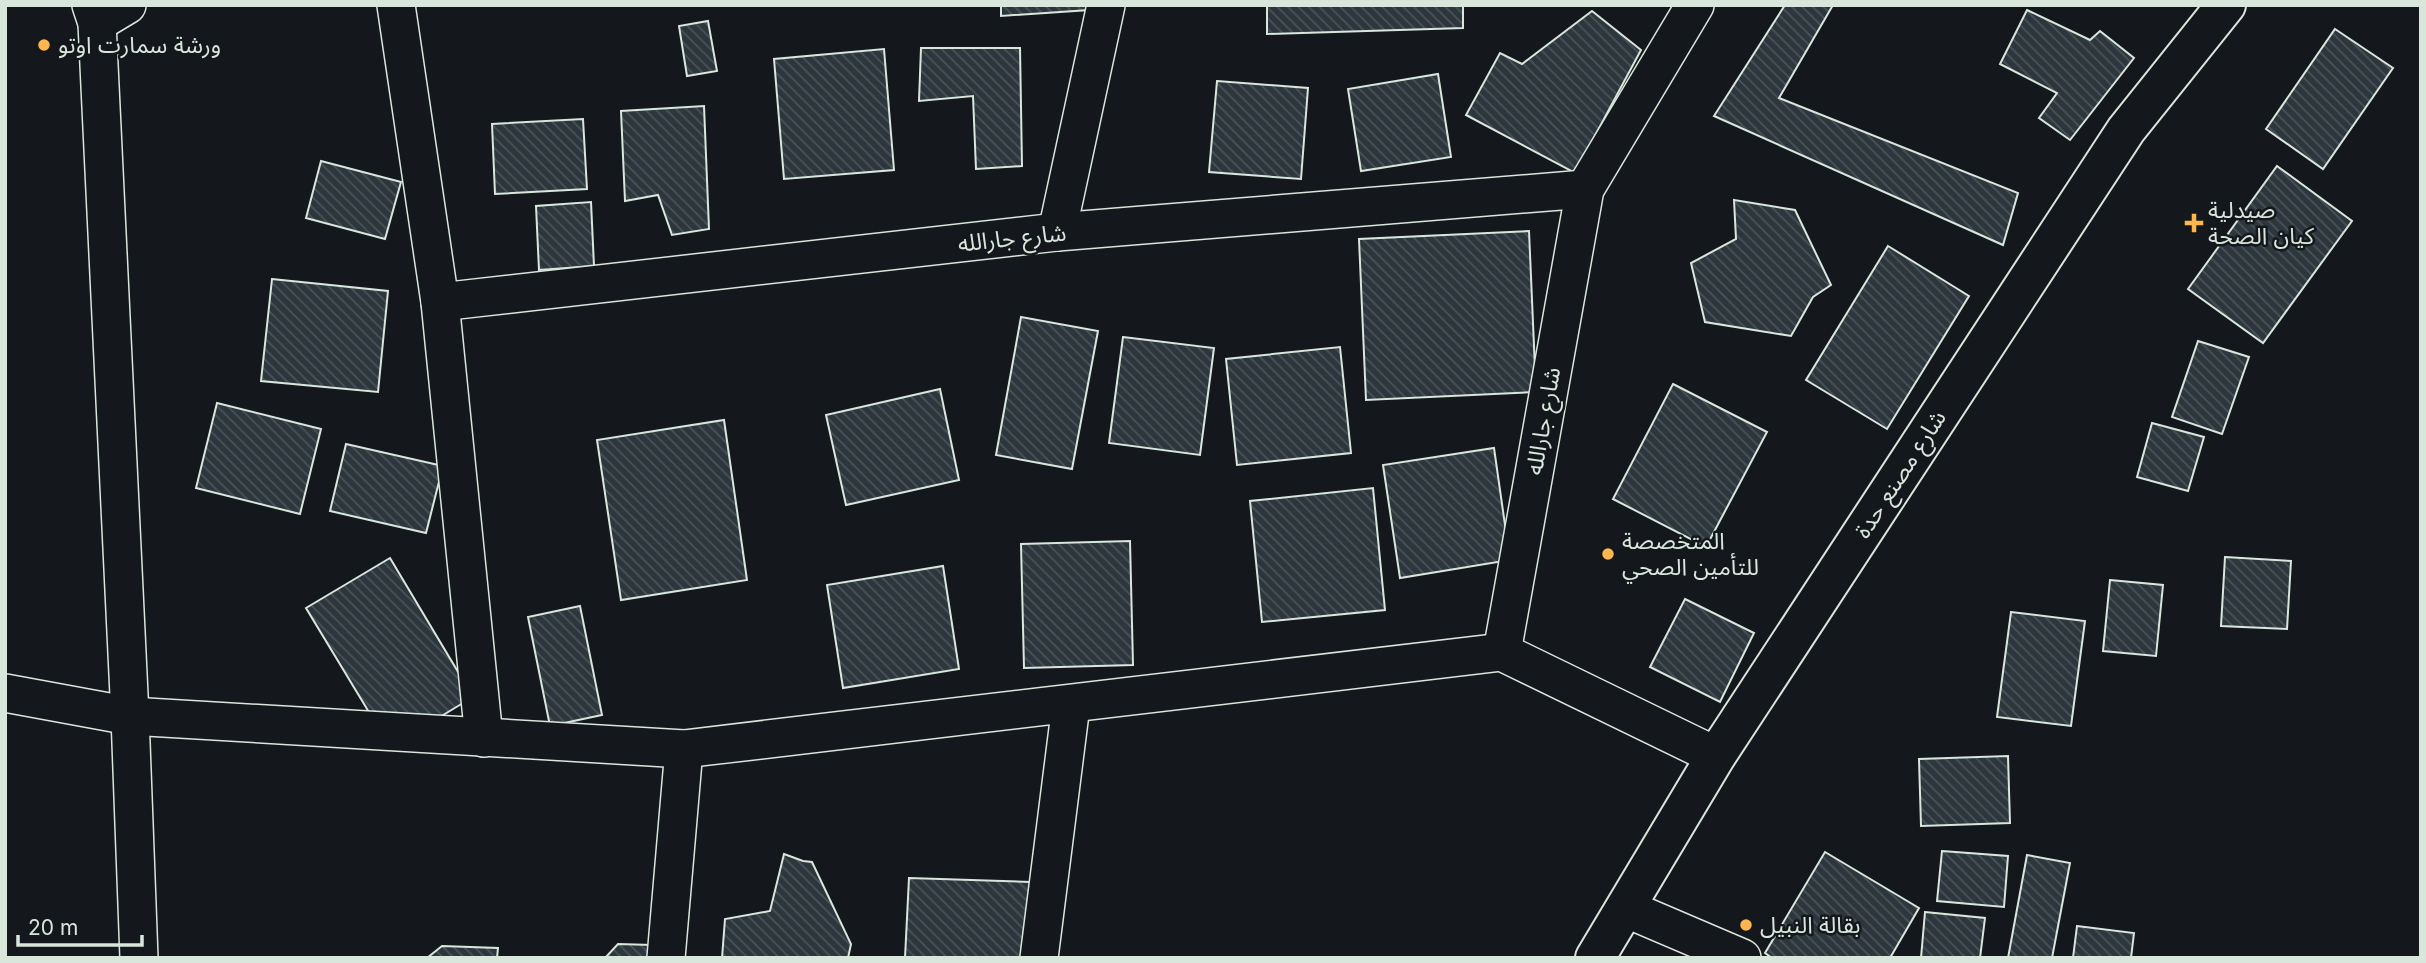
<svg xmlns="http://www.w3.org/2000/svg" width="2426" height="963" font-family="Inter,'Noto Sans Arabic',sans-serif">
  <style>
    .building { fill: url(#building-back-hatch); stroke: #d8e6dc; stroke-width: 2 }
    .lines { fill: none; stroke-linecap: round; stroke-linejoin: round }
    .minor-casing { stroke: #d8e6dc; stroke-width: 40 }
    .tertiary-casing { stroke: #d8e6dc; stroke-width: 42 }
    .minor { stroke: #14181c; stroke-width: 37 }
    .tertiary { stroke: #14181c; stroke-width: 38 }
    .poi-dot { fill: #ffb74d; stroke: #14181c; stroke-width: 2.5 }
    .labels { text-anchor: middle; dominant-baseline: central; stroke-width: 5; stroke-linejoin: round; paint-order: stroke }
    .poi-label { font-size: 23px; fill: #d8e6dc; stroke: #14181c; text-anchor: start }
    .street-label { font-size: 23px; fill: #d8e6dc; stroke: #14181c }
  </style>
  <defs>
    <pattern id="building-back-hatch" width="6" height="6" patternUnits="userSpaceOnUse" patternTransform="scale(1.75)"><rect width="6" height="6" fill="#2c363c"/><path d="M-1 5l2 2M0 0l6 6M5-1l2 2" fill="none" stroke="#4a5358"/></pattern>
  </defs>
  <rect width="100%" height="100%" fill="#14181c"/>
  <g class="building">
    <polygon points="1001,5 1089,5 1089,10 1001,16"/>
    <polygon points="1267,5 1463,5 1463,28 1267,34"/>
    <polygon points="1785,5 1833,5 1779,98 2018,193 2003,245 1714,116"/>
    <polygon points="2027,10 2090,40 2100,31 2134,58 2070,140 2039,118 2057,93 2000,64"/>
    <polygon points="1592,11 1641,50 1575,173 1466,115 1500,53 1522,64"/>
    <polygon points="708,21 717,71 687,76 679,26"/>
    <polygon points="2335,29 2393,68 2323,169 2266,129"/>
    <polygon points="921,48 1020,48 1022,166 976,169 973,96 919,101"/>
    <polygon points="884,49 894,170 784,179 774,59"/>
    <polygon points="1438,74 1451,157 1361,171 1348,89"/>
    <polygon points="1217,81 1308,88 1301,179 1209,172"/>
    <polygon points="704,106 709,229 672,235 658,195 625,201 621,111"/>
    <polygon points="583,119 587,189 495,194 492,124"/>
    <polygon points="321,161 401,182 385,239 306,218"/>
    <polygon points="2277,166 2352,221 2263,343 2188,289"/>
    <polygon points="1734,200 1795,210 1831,285 1813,297 1791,336 1705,322 1691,263 1736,239"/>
    <polygon points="591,202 594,266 539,270 536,206"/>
    <polygon points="1529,231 1536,392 1366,400 1359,239"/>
    <polygon points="1888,246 1969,296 1887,429 1806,380"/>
    <polygon points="272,279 388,291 378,392 261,381"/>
    <polygon points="1021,317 1098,331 1072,469 996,455"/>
    <polygon points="1123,337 1214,348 1200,455 1109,443"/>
    <polygon points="2198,341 2249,357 2222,434 2172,417"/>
    <polygon points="1340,347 1351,453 1237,465 1226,359"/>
    <polygon points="1673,384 1767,432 1706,547 1613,499"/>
    <polygon points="940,389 959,480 846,505 826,415"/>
    <polygon points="217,403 321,429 300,514 196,488"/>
    <polygon points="724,420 747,580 621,600 597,440"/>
    <polygon points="2152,423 2204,437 2188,491 2137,477"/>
    <polygon points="346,444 443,466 426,533 330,511"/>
    <polygon points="1494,448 1510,560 1400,578 1383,465"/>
    <polygon points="1373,488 1385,610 1262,622 1250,501"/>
    <polygon points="1130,541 1133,665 1024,668 1021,544"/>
    <polygon points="2225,557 2291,561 2287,629 2221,626"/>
    <polygon points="390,558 473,697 390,747 306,608"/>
    <polygon points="943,566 959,669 843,688 827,585"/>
    <polygon points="2110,580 2163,585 2156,656 2103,651"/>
    <polygon points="1685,599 1754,633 1720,702 1650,667"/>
    <polygon points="580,606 602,715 550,726 528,617"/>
    <polygon points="2011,612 2085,621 2071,726 1997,717"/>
    <polygon points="2008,756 2010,823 1921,826 1919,759"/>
    <polygon points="1942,851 2008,856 2004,907 1937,901"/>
    <polygon points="1825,852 1919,908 1890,958 1772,958 1765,953"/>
    <polygon points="784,854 803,861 812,862 851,944 848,958 722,958 725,919 770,911"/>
    <polygon points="2027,855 2070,863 2052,958 2008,958"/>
    <polygon points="909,878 1030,882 1026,958 905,958"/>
    <polygon points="1925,912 1985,918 1980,958 1921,958"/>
    <polygon points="2077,926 2134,933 2131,958 2073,958"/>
    <polygon points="618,944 652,945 650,958 605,958"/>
    <polygon points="442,946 498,948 497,958 427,958"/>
  </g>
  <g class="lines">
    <defs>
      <g id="minor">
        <polyline points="91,5 97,23 130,716 139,958"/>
        <polyline points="396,5 440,302 484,738"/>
        <polyline points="97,23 127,5"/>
        <polyline points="1057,232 1106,5"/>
        <polyline points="440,302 1057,232 1585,189"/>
        <polyline points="1502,652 1585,189 1695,5"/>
        <polyline points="5,693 130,716 684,749 1502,652 1716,756"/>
        <polyline points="1625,908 1742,958"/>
        <polyline points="666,958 684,749"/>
        <polyline points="1039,958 1071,705"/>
      </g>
      <polyline id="tertiary" points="1595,958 1716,756 2126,130 2226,5"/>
    </defs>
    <use href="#minor" class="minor-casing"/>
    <use href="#tertiary" class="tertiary-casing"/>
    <use href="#minor" class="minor"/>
    <use href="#tertiary" class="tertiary"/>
  </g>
  <g class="poi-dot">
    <circle cx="44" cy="45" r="7"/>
    <path d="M2190.5 212.5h7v7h7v7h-7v7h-7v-7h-7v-7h7z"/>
    <circle cx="1608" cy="554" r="7"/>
    <circle cx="1746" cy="925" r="7"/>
  </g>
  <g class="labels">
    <g class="poi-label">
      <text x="58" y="45">ورشة سمارت اوتو</text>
      <text x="2208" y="210">صيدلية<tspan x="2208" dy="26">كيان الصحة</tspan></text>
      <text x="1622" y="541">المتخصصة<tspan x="1622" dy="26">للتأمين الصحي</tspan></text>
      <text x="1760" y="925">بقالة النبيل</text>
    </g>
    <g class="street-label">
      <text transform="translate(1012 238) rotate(-6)">شارع جارالله</text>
      <text transform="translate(1543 421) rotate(-80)">شارع جارالله</text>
      <text transform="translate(1900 474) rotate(-57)">شارع مصنع حدة</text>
    </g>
  </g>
  <rect width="2426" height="963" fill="none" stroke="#d8e6dc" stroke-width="14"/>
  <path d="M18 935v10h124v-10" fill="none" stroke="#d8e6dc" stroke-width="3.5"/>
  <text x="28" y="935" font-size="21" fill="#d8e6dc" stroke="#14181c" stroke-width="5" paint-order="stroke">20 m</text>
</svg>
